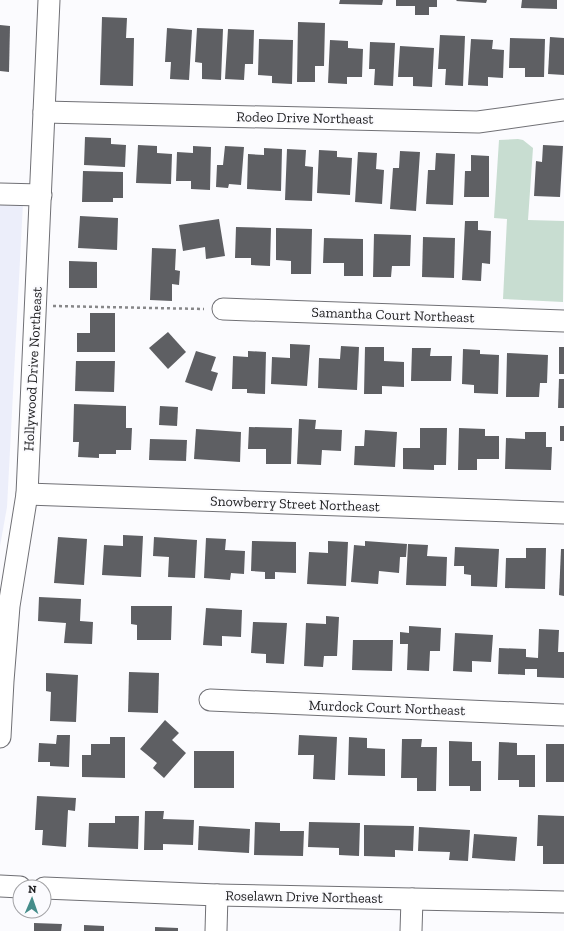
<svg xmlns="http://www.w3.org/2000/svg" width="564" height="931" font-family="'Zilla Slab',serif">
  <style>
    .built { fill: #eceefa }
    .green { fill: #c8ddd1 }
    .building { fill: #5e5f63 }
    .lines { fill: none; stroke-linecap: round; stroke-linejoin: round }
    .minor-casing { stroke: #707075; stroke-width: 23 }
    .path { stroke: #878789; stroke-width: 2.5; stroke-dasharray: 3 3; stroke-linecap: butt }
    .minor { stroke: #fff; stroke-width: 21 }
    .labels { text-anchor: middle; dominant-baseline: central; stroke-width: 4; stroke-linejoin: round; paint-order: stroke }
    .street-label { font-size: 14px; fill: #1d1d1f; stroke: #fbfbfe }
  </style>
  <rect width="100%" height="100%" fill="#fbfbfe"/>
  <polygon class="built" points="0,203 23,203 7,507 0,546"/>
  <polygon class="green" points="518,139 523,140 533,148 528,220 564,221 563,302 503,299 507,219 494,218 499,140"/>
  <g class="building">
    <polygon points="340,0 383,0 382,5 339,4"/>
    <polygon points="396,0 437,0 437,7 429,7 429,15 415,15 415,6 396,6"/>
    <polygon points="457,0 487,0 486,3 456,1"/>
    <polygon points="522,0 557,0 557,9 521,8"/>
    <polygon points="102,17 127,18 126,38 134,38 133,86 100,85"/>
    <polygon points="298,22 325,23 324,66 315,66 315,82 297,82"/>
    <polygon points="0,25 10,26 9,72 0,71"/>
    <polygon points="167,28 192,30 189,80 170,79 171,62 165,62"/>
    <polygon points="197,28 223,29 221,80 202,79 202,63 195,62"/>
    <polygon points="228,29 254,30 253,64 245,64 244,80 225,79"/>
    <polygon points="440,35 465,36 463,86 445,85 446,69 438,69"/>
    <polygon points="550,37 564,38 564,75 548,74"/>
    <polygon points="510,38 545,39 544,77 525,77 525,68 509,68"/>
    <polygon points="259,39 293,40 292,84 272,83 272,76 258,75"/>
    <polygon points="471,39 493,40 492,49 504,50 503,78 488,77 488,86 468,85"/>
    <polygon points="330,40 348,41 348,48 363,49 362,77 347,77 347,84 328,83"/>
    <polygon points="370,42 395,43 393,86 374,85 375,69 369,69"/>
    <polygon points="400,46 434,48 432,87 413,86 413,77 398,77"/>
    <polygon points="85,137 111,138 111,144 126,145 125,167 84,165"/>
    <polygon points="138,145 157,146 157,153 172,154 171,184 136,183"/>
    <polygon points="543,145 563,146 560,197 534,196 536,161 542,162"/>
    <polygon points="193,146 211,147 210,190 191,189 191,181 176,181 177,152 193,153"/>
    <polygon points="225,146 244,147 241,185 229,184 228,188 216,187 217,165 223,165"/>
    <polygon points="264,148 282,149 281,191 247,189 248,154 264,155"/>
    <polygon points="287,149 306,150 305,166 313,167 312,201 285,200"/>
    <polygon points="319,150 337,151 337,157 352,158 350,195 317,193"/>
    <polygon points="400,151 420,152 416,211 390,209 393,168 399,168"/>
    <polygon points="358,152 377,153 376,169 384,170 382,204 355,202"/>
    <polygon points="436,153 455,154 453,205 426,204 428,170 435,170"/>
    <polygon points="471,155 489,156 489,197 464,197 465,171 471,171"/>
    <polygon points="83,171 123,172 123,198 113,198 113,202 82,202"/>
    <polygon points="80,216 118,218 117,250 78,248"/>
    <polygon points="219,219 225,256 206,259 205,247 183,251 179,225"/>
    <polygon points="465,221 478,221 478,230 491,231 490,264 482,263 481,281 462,280"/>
    <polygon points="236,227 271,228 270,266 251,265 251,258 235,258"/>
    <polygon points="276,228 312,229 311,274 291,274 291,261 276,260"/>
    <polygon points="374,234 411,235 410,266 392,266 391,277 373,277"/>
    <polygon points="423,237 455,238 454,278 422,277"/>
    <polygon points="324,238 363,239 363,276 344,276 344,263 323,263"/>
    <polygon points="152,248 176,249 175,270 180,271 179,285 172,284 172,301 150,300"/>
    <polygon points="69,261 97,262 97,288 69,288"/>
    <polygon points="90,313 115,313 115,352 77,352 77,333 90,333"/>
    <polygon points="168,332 186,352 168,369 149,348"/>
    <polygon points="290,344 310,345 307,386 271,384 272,357 290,358"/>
    <polygon points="341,346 359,347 357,390 318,388 319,358 340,359"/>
    <polygon points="365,347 384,347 384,361 404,362 404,387 382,386 382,394 364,394"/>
    <rect x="559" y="347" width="5" height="27"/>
    <polygon points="412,348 431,348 430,356 452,356 451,381 411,381"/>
    <polygon points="463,349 480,350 480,354 499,355 498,394 474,393 474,385 462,384"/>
    <polygon points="196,351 216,357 211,371 218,373 212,391 185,382"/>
    <polygon points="248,351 266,352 265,394 247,393 247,389 232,389 233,356 248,357"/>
    <polygon points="507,353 548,355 547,383 540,383 539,397 506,397"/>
    <polygon points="76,361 115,361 114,392 75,391"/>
    <polygon points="559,379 564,379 564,408 558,408"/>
    <polygon points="74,404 126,406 126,428 132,428 131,450 116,450 116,454 99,454 99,458 78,457 79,442 73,442"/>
    <polygon points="160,406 178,407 177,426 159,425"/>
    <polygon points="299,419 316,420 315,429 342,430 341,451 322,450 321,465 297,464"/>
    <rect x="560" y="426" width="4" height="15"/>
    <polygon points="249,427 292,428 291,464 266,464 266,449 248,449"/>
    <polygon points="420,428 447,428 446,465 434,465 434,470 403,469 403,448 420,448"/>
    <polygon points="459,428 485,429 485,436 499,436 499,459 477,459 477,470 458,470"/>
    <polygon points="196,429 241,432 240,462 194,459"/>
    <polygon points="365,430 397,432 395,467 354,465 355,446 364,446"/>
    <polygon points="525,432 546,432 546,447 552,447 551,470 505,469 506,438 525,439"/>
    <polygon points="150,439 187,440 186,461 149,460"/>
    <polygon points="123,535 143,536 141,577 102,575 104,545 123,546"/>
    <polygon points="58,537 87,539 84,585 54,583"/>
    <polygon points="154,537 197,540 195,578 168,577 169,557 153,556"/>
    <polygon points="206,538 226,539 225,550 245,551 244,574 231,573 230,580 204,578"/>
    <polygon points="252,541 296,542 296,573 275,572 275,579 265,579 265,572 251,571"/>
    <polygon points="328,541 348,542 346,586 307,584 309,552 328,553"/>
    <polygon points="365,541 407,544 406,557 400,557 399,573 379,571 378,584 351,582 354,545 365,546"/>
    <polygon points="408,544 428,545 427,556 447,557 446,586 406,585"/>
    <polygon points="455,547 499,549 497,587 471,586 471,575 464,574 464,566 454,566"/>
    <polygon points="526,548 546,548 545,589 505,588 506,558 526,558"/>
    <polygon points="561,549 564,549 564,596 559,595"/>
    <polygon points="39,597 81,599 80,621 93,622 92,644 64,643 66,623 38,621"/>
    <polygon points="131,606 172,606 171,640 137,640 137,625 131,624"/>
    <polygon points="206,608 242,610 241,637 222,636 222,646 203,645"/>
    <polygon points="326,616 339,617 337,656 324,656 323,667 304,666 306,623 326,624"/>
    <polygon points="253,622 287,623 284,664 266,663 266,654 251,653"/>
    <polygon points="409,626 441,628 440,651 430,651 429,671 407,670 408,644 400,644 400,632 409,633"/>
    <polygon points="539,629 559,630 558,652 564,652 564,678 537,677 537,669 525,669 525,675 498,674 499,648 526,649 526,657 538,658"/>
    <polygon points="455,633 493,635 491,662 472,661 472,672 453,671"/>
    <polygon points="353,640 393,640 392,671 352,670"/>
    <polygon points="129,672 159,673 158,713 128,712"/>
    <polygon points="46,673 78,675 76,722 50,721 51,692 46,691"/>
    <polygon points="165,720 179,733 172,740 186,753 164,778 153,768 157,763 140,749"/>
    <polygon points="57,735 70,735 69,767 50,766 50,762 38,762 39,743 56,744"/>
    <polygon points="299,735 337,737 335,780 313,779 314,755 298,755"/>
    <polygon points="110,737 125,737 125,778 82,777 82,755 91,755 91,744 110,744"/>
    <polygon points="349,737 367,738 367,748 385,749 385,776 348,775"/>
    <polygon points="402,739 422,739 421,747 437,747 436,791 417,791 417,778 401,778"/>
    <polygon points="449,741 472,742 472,761 481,761 481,791 470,791 470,786 449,786"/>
    <polygon points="499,742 517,743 517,755 535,755 535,787 519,787 519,780 498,780"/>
    <rect x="546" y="744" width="18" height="38"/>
    <rect x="194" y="751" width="40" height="37"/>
    <polygon points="37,796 76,798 75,811 68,810 66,847 42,845 43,830 35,830"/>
    <polygon points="145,811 164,811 163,819 194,820 193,845 163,844 163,850 144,850"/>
    <polygon points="538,815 564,816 564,864 543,864 543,846 537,846"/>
    <polygon points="115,816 139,816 138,849 88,847 89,823 115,823"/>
    <polygon points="255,822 280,823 280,831 304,831 303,856 254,855"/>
    <polygon points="309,822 360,823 359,856 339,855 339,848 308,847"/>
    <polygon points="364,825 414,826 413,851 395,850 395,857 364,856"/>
    <polygon points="199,826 250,829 249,853 198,850"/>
    <polygon points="419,827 470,830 468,861 449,860 450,852 418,851"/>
    <polygon points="474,834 517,837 515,861 472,858"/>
    <polygon points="34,923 62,924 61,931 34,931"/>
    <polygon points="84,925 104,926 104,931 84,931"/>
    <polygon points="155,927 178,928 178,931 155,931"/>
  </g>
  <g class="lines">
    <defs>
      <g id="minor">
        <polyline points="44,112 478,122 564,110"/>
        <polyline points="0,194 41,195"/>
        <polyline points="223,309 564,321"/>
        <polyline points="27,494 564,513"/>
        <polyline points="210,700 564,715"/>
        <polyline points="0,737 3,681 9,606 27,494 49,0"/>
        <polyline points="0,886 20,887"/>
        <polyline points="44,888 217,895 564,902"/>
        <polyline points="216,931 217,895"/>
        <polyline points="411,931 412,899"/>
      </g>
    </defs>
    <use href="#minor" class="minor-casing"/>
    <polyline class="path" points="53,306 204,309"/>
    <use href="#minor" class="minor"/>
  </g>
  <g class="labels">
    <g class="street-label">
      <text transform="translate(305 118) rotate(1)">Rodeo Drive Northeast</text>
      <text transform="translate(393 315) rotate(2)">Samantha Court Northeast</text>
      <text transform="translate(33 369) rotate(-87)">Hollywood Drive Northeast</text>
      <text transform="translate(295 504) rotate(2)">Snowberry Street Northeast</text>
      <text transform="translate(387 708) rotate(2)">Murdock Court Northeast</text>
      <text transform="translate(304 897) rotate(1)">Roselawn Drive Northeast</text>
    </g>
  </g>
  <g transform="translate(32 899) rotate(2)"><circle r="19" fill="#fbfbfe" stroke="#a2a2a5"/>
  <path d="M0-3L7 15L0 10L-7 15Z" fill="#458d8a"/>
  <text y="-6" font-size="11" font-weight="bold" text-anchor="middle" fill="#1d1d1f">N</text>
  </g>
</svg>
